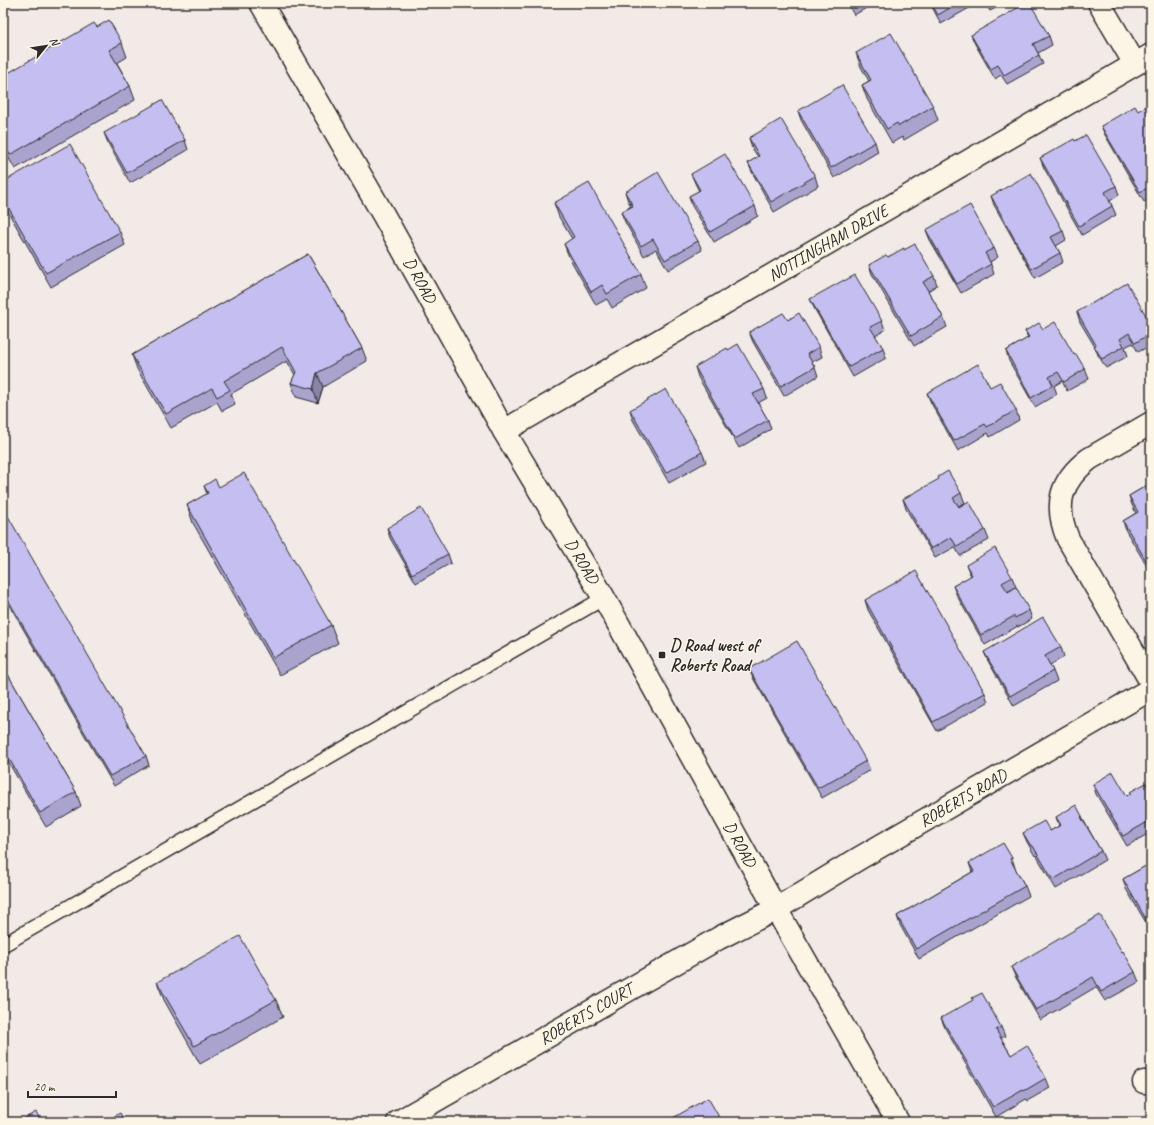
<svg xmlns="http://www.w3.org/2000/svg" width="1154" height="1125" font-family="Caveat,sans-serif">
  <style>
    .lines { fill: none; stroke-linecap: round; stroke-linejoin: round }
    .service-casing { stroke: #2b2b2b; stroke-width: 16 }
    .minor-casing { stroke: #2b2b2b; stroke-width: 25 }
    .tertiary-casing { stroke: #2b2b2b; stroke-width: 25 }
    .service { stroke: #fcf5e5; stroke-width: 13 }
    .minor { stroke: #fcf5e5; stroke-width: 22 }
    .tertiary { stroke: #fcf5e5; stroke-width: 22 }
    .wall { fill: #a9a3ce; stroke: #2b2b2b }
    .shaded-wall { fill: #8a85a8; stroke: #2b2b2b }
    .building { fill: #c5bef0; stroke: #2b2b2b }
    .poi-dot { fill: #2b2b2b; stroke: #fcf5e5; stroke-width: 1.5 }
    .labels { text-anchor: middle; dominant-baseline: central; stroke-width: 3; stroke-linejoin: round; paint-order: stroke }
    .street-label { font-size: 17px; fill: #2b2b2b; stroke: #fcf5e5 }
    .poi-label { font-size: 17px; font-weight: bold; fill: #2b2b2b; stroke: #fcf5e5; text-anchor: start }
  </style>
  <rect width="100%" height="100%" fill="#f1eae7"/>
  <filter id="ink" filterUnits="userSpaceOnUse"><feTurbulence type="fractalNoise" baseFrequency=".025" numOctaves="2"/><feDisplacementMap in="SourceGraphic" scale="8" xChannelSelector="R" yChannelSelector="G"/><feConvolveMatrix kernelMatrix="1 2 1 2 8 2 1 2 1" color-interpolation-filters="sRGB"/></filter>
  <g filter="url(#ink)">
    <g class="lines">
      <defs>
        <polyline id="service" points="3,945 604,598"/>
        <g id="minor">
          <polyline points="1099,3 1135,64"/>
          <path d="M 1151,423 L 1089,459 C 1060,481 1054,505 1068,539 L 1151,682"/>
          <polyline points="504,431 1151,55"/>
          <polyline points="1144,1082 1151,1082"/>
          <polyline points="398,1122 719,938 776,909 858,859 1151,689"/>
        </g>
        <polyline id="tertiary" points="261,3 384,216 504,431 604,598 776,909 898,1122"/>
      </defs>
      <use href="#service" class="service-casing"/>
      <use href="#minor" class="minor-casing"/>
      <use href="#tertiary" class="tertiary-casing"/>
      <use href="#service" class="service"/>
      <use href="#minor" class="minor"/>
      <use href="#tertiary" class="tertiary"/>
    </g>
    <g class="wall">
      <polygon points="847,3 875,3 854,15"/>
      <polygon points="930,3 978,3 941,24"/>
      <polygon points="985,3 1005,3 990,11"/>
      <polygon points="97,27 122,43 127,57 117,63 130,86 135,100 15,169 3,148 3,76"/>
      <polygon points="971,35 1049,36 1052,45 1038,53 1043,64 1007,84 1001,75 995,79 975,44"/>
      <polygon points="856,53 933,106 938,120 904,140 902,137 892,143 867,99 862,85 869,81 861,67"/>
      <polygon points="1151,107 1151,197 1144,202 1105,135 1101,126"/>
      <polygon points="798,111 875,142 878,152 834,178 801,120"/>
      <polygon points="104,133 185,140 188,150 130,183 108,143"/>
      <polygon points="749,138 815,176 818,186 774,212 752,172 748,163 758,157 752,148"/>
      <polygon points="1075,141 1116,186 1119,195 1110,201 1112,206 1116,215 1082,235 1044,168 1040,158"/>
      <polygon points="691,174 755,206 758,216 714,242 692,206 689,196 699,191 695,183"/>
      <polygon points="3,182 120,232 125,245 51,287 3,203"/>
      <polygon points="625,192 698,241 702,250 668,270 656,249 644,256 625,222 621,212 631,206 628,201"/>
      <polygon points="991,196 1063,231 1066,240 1056,246 1060,253 1063,262 1035,278 994,205"/>
      <polygon points="554,203 641,274 646,288 612,308 607,299 596,305 569,257 564,244 572,239 559,217"/>
      <polygon points="926,230 994,248 998,257 990,262 994,274 961,293 930,240"/>
      <polygon points="904,250 934,276 937,285 928,291 943,317 947,327 914,346 872,274 869,265"/>
      <polygon points="308,254 362,348 367,361 323,387 318,403 296,397 291,383 295,375 287,361 231,394 235,404 222,411 217,402 171,428 137,369 132,355"/>
      <polygon points="810,299 882,321 885,330 875,336 883,348 886,358 853,377 814,308"/>
      <polygon points="1077,312 1151,324 1151,345 1138,352 1133,343 1125,347 1128,356 1106,368 1098,355 1095,347 1080,322"/>
      <polygon points="788,320 819,347 822,357 812,362 815,367 818,376 784,396 753,342 749,332"/>
      <polygon points="1043,329 1074,355 1085,369 1089,379 1067,391 1062,381 1054,386 1057,394 1035,407 1009,361 1006,351 1028,338 1025,331"/>
      <polygon points="695,367 764,389 767,398 758,403 768,420 771,429 739,448 698,377"/>
      <polygon points="927,393 1016,410 1019,420 990,437 988,433 958,451 931,403"/>
      <polygon points="630,410 702,452 706,462 669,483 633,420"/>
      <polygon points="1151,483 1151,573 1126,531 1123,521 1136,513 1132,505 1129,496"/>
      <polygon points="204,486 219,487 331,625 338,643 280,675 193,523 187,505 207,494"/>
      <polygon points="961,493 965,503 958,506 985,530 989,540 960,556 955,547 935,558 906,509 903,499"/>
      <polygon points="3,513 146,756 149,765 114,786 3,594"/>
      <polygon points="387,528 448,554 451,563 416,583 390,538"/>
      <polygon points="966,565 1012,577 1016,587 1007,592 1029,610 1032,619 1018,627 1018,626 985,645 957,596 953,586 971,576"/>
      <polygon points="865,600 985,693 988,702 937,731 868,610"/>
      <polygon points="1061,647 1064,657 1050,665 1053,671 1057,681 1014,706 988,661 984,652"/>
      <polygon points="3,666 76,792 81,806 46,827 3,753"/>
      <polygon points="749,669 866,761 870,770 822,798 753,678"/>
      <polygon points="1093,784 1127,796 1131,793 1151,790 1151,832 1127,846 1096,794"/>
      <polygon points="1082,816 1085,823 1101,851 1105,860 1056,889 1036,855 1035,856 1027,842 1023,833 1050,831 1059,826 1056,817"/>
      <polygon points="1012,858 1015,868 1025,886 1029,896 919,959 900,925 897,916 972,872 969,863"/>
      <polygon points="1151,863 1151,931 1126,889 1123,879"/>
      <polygon points="1122,952 1135,972 1139,982 1105,1001 1096,987 1040,1020 1015,976 1011,967"/>
      <polygon points="157,982 276,1000 283,1017 200,1064 164,1000"/>
      <polygon points="941,1018 1001,1027 1005,1036 1001,1038 1011,1055 1046,1078 1050,1088 1027,1101 1026,1099 996,1117 945,1028"/>
    </g>
    <polygon class="shaded-wall" points="317,373 323,387 318,403 313,389"/>
    <g class="building">
      <polygon points="849,3 855,3 850,6"/>
      <polygon points="931,3 958,3 938,15"/>
      <polygon points="1026,3 1030,3 1049,36 1033,44 1039,55 1004,75 998,65 991,69 971,35"/>
      <polygon points="109,20 122,43 109,50 130,86 10,155 3,143 3,76 94,23 97,27"/>
      <polygon points="891,33 933,106 899,126 897,123 887,129 862,85 871,80 856,53"/>
      <polygon points="842,85 875,142 831,168 798,111"/>
      <polygon points="162,100 185,140 127,173 104,133"/>
      <polygon points="1150,104 1151,107 1151,186 1140,192 1101,126 1135,106 1138,111"/>
      <polygon points="781,119 815,176 771,202 748,163 759,156 749,138"/>
      <polygon points="1086,135 1116,186 1105,192 1112,206 1079,226 1040,158 1074,139 1075,141"/>
      <polygon points="70,144 120,232 46,273 3,198 3,182"/>
      <polygon points="725,154 755,206 710,232 689,196 700,190 691,174"/>
      <polygon points="658,172 698,241 665,260 653,239 641,246 621,212 633,206 625,192"/>
      <polygon points="1031,173 1063,231 1051,237 1060,253 1031,269 991,196"/>
      <polygon points="589,183 641,274 607,294 602,285 591,292 564,244 574,237 554,203"/>
      <polygon points="970,205 994,248 985,253 991,264 957,284 926,230"/>
      <polygon points="915,244 934,276 923,282 943,317 911,336 869,265 886,255 888,257 904,248 904,250"/>
      <polygon points="308,254 362,348 317,373 313,389 291,383 296,372 282,347 224,381 230,390 217,397 212,388 166,414 132,355"/>
      <polygon points="855,275 882,321 870,327 883,348 849,367 810,299 844,280 844,281"/>
      <polygon points="1127,283 1151,324 1151,333 1135,343 1129,333 1120,339 1124,346 1102,359 1094,346 1096,345 1077,312"/>
      <polygon points="783,313 788,320 799,313 819,347 807,354 815,367 781,386 749,332"/>
      <polygon points="1055,322 1074,355 1076,354 1085,369 1064,382 1058,372 1049,377 1053,385 1031,398 1006,351 1029,337 1025,331 1039,323 1043,329"/>
      <polygon points="738,344 764,389 753,394 768,420 735,439 695,367 727,348 728,350"/>
      <polygon points="978,364 990,387 1000,382 1016,410 987,427 985,424 954,441 927,393"/>
      <polygon points="666,389 702,452 666,473 630,410"/>
      <polygon points="948,471 961,493 953,498 959,507 969,501 985,530 957,547 951,537 931,549 903,499 939,479 938,477"/>
      <polygon points="244,473 331,625 273,658 187,505 208,493 204,486 215,479 219,487"/>
      <polygon points="1151,483 1151,562 1148,564 1123,521 1138,512 1129,496"/>
      <polygon points="421,508 448,554 412,574 387,528"/>
      <polygon points="5,511 146,756 110,776 3,591 3,513"/>
      <polygon points="995,548 1012,577 1002,583 1008,592 1016,587 1029,610 1015,618 1014,616 981,635 953,586 972,575 966,565"/>
      <polygon points="916,571 985,693 933,722 865,600"/>
      <polygon points="1043,617 1061,647 1045,656 1053,671 1010,696 984,652"/>
      <polygon points="797,641 866,761 818,788 749,669"/>
      <polygon points="3,666 76,792 40,813 3,748"/>
      <polygon points="1113,772 1127,796 1131,793 1130,792 1146,783 1151,790 1151,820 1123,836 1093,784"/>
      <polygon points="1076,805 1082,816 1081,817 1101,851 1053,880 1033,846 1031,846 1023,833 1044,821 1050,831 1061,825 1056,817"/>
      <polygon points="1003,843 1012,858 1010,859 1025,886 916,949 897,916 974,871 969,863"/>
      <polygon points="1151,863 1151,928 1123,879"/>
      <polygon points="1100,915 1122,952 1123,951 1135,972 1101,992 1093,977 1036,1010 1011,967"/>
      <polygon points="240,936 276,1000 194,1046 157,982"/>
      <polygon points="982,993 1001,1027 996,1030 1011,1055 1027,1045 1046,1078 1024,1091 1023,1090 993,1107 941,1018 973,1000 972,998"/>
      <polygon points="708,1098 722,1122 666,1122"/>
      <polygon points="36,1112 42,1122 18,1122"/>
      <polygon points="120,1113 125,1122 104,1122"/>
    </g>
  </g>
  <rect class="poi-dot" x="658" y="651" width="8" height="8" rx="2"/>
  <g class="labels">
    <g class="street-label">
      <text transform="translate(828 243) rotate(-30)">NOTTINGHAM DRIVE</text>
      <text transform="translate(420 280) rotate(61)">D ROAD</text>
      <text transform="translate(582 561) rotate(59)">D ROAD</text>
      <text transform="translate(963 798) rotate(-30)">ROBERTS ROAD</text>
      <text transform="translate(740 844) rotate(61)">D ROAD</text>
      <text transform="translate(586 1014) rotate(-30)">ROBERTS COURT</text>
    </g>
    <g class="poi-label">
      <text x="670" y="645">D Road west of<tspan x="670" dy="20">Roberts Road</tspan></text>
    </g>
  </g>
  <rect width="1154" height="1125" fill="none" stroke="#fcf5e5" stroke-width="16"/>
  <rect x="8" y="8" width="1138" height="1109" fill="none" stroke="#2b2b2b" stroke-width="1.5" filter="url(#ink)"/>
  <g transform="translate(46 46) rotate(60)" stroke="#fcf5e5" stroke-width="3" paint-order="stroke">
  <path d="M0-3L7 15L0 10L-7 15Z" fill="#2b2b2b"/>
  <text y="-6" font-size="11" font-weight="bold" text-anchor="middle" fill="#2b2b2b">N</text>
  </g>
  <path d="M28 1091v6h88v-6" fill="none" stroke="#2b2b2b" stroke-width="2"/>
  <text x="34" y="1091" font-size="12" fill="#2b2b2b" stroke="#fcf5e5" stroke-width="3" paint-order="stroke">20 m</text>
</svg>
